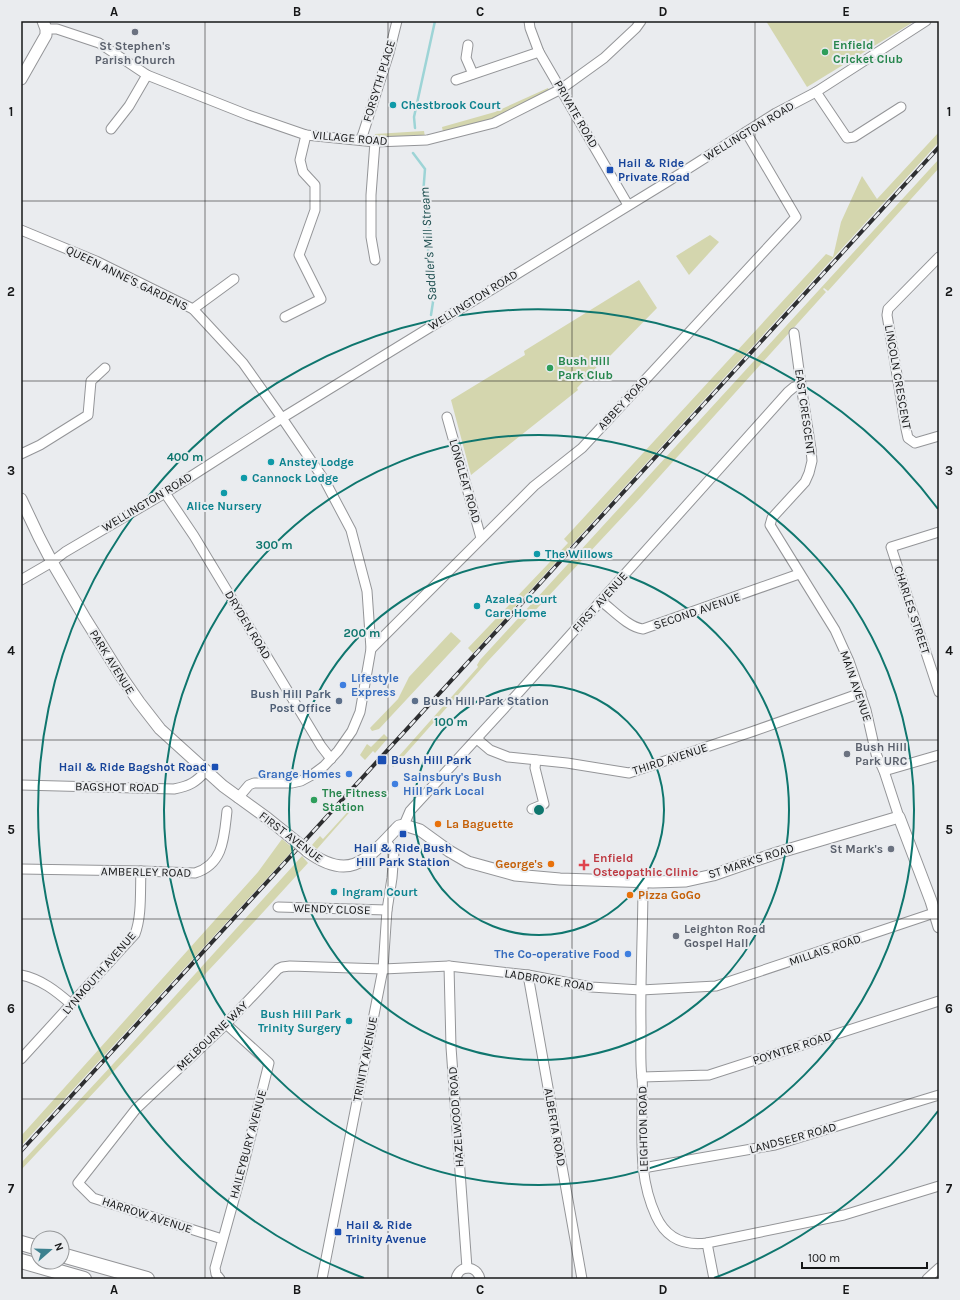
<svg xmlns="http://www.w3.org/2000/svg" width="960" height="1300" font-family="Karla,sans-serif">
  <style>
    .green { fill: #d4d6ae }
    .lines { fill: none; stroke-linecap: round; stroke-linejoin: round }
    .stream { stroke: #9dd4d6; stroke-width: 2.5 }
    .minor-casing { stroke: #949598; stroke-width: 11 }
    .tertiary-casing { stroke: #949598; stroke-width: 13 }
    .trunk-casing { stroke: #949598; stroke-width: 16 }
    .minor { stroke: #fff; stroke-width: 9 }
    .tertiary { stroke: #fff; stroke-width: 11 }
    .trunk { stroke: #fff; stroke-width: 14 }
    .rail-casing { stroke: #2e2f31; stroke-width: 4 }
    .rail { stroke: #eaecef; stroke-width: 2.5; stroke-dasharray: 8; stroke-linecap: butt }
    .tertiary-bridge-casing { stroke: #949598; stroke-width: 13; stroke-linecap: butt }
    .tertiary-bridge { stroke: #fff; stroke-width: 11 }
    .grid { fill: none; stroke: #161718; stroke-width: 1; stroke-opacity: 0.55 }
    .ring { fill: none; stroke: #0f766e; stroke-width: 2 }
    .worship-dot { fill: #6b7280; stroke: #eaecef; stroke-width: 1.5 }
    .leisure-dot { fill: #2e9e5b; stroke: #eaecef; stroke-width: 1.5 }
    .culture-dot { fill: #0f9aa8; stroke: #eaecef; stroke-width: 1.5 }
    .transit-dot { fill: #1a4fb4; stroke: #eaecef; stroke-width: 1.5 }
    .shop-dot { fill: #3f7fe0; stroke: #eaecef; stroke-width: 1.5 }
    .service-dot { fill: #5c6f8a; stroke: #eaecef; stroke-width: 1.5 }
    .food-dot { fill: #e8710a; stroke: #eaecef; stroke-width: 1.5 }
    .health-dot { fill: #e0444e; stroke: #eaecef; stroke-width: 1.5 }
    .labels { text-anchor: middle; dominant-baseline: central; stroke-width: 4; stroke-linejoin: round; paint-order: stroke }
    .leisure-label { font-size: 12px; font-weight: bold; fill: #27864d; stroke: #eaecef; text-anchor: start }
    .worship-label { font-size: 12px; font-weight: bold; fill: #5b616d; stroke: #eaecef; text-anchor: start }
    .street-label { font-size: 12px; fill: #161718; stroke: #eaecef }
    .culture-label { font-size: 12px; font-weight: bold; fill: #0d838f; stroke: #eaecef; text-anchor: start }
    .transit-label { font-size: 12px; font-weight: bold; fill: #164399; stroke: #eaecef; text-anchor: start }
    .shop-label { font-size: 12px; font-weight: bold; fill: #366cbe; stroke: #eaecef; text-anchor: start }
    .service-label { font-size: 12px; font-weight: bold; fill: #4e5e75; stroke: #eaecef; text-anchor: end }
    .food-label { font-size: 12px; font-weight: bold; fill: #c56008; stroke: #eaecef; text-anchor: start }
    .health-label { font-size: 12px; font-weight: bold; fill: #be3a42; stroke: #eaecef; text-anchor: start }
    .water-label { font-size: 13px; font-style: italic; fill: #194b4c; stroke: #eaecef }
    .centre { fill: #0f766e; stroke: #eaecef; stroke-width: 2 }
    .ring-label { font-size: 12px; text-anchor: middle; font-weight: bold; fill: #0f766e; stroke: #eaecef; stroke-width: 4; stroke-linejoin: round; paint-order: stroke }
    .neatline { fill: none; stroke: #161718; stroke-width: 1.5 }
    .grid-label { font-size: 13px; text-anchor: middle; font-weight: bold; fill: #161718 }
  </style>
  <rect width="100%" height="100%" fill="#eaecef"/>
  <g class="green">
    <polygon points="766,21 915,21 807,87"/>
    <polygon points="548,88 551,93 497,117 443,132 442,127 495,112"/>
    <polygon points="424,131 425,137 374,138 375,134"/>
    <polygon points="939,132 939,142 473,653 468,648 568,543 564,539 826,254 833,257 841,222 862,176 877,199"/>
    <polygon points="939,159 939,168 828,291 824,288 823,289 826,292 642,496 488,661 403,757 393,767 391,765 478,667 477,665 480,660"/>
    <polygon points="710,235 719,242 689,275 676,256"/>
    <polygon points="639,280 657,308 610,356 608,355 577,388 578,390 471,475 451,400 525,355 524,351"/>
    <polygon points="451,632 461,641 379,729 372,731 370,728 398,699 409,677"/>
    <polygon points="384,734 388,738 375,753 373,751 365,760 360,755 367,744 371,747"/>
    <polygon points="354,805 355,806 317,849 312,845 320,836 323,839"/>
    <polygon points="282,839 294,849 21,1146 21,1136 258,872"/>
    <polygon points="302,856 308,863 255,921 21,1170 21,1163 127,1049"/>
  </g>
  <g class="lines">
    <g class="stream">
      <polyline points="415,128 414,117 435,21"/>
      <polyline points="413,153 425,169 423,195 425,208 429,219 428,254 432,273 430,282 433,302 431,315"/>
    </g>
    <defs>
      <g id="minor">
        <polyline points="529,21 530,28 539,52 628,205"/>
        <polyline points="46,29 57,29 99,43 147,75 248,115 306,135 375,142 427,140 494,123 561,89 604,58 636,28 641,21"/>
        <polyline points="468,45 466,58 473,74"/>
        <polyline points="456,80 539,52"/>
        <polyline points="816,92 847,138 854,137 901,107"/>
        <polyline points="111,129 129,106 147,75"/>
        <polyline points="361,140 389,53 397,21"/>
        <polyline points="21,230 96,261 193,309 243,363 282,418 325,481 351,530 367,591 371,649 360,712 352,731 338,751 324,766 312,775 301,781 292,783 254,783 249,785 238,798"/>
        <polyline points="939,257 888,309 887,315 906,429 908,438 915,443 939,436"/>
        <polyline points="375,260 371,237 371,195 375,142"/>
        <polyline points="193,309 234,279"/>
        <polyline points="285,317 321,299 299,255 315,210 315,185 303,172 300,160 306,135"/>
        <polyline points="794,333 801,385 811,449 812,461 809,473 805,482 772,518 770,525 835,630 849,661 866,710 876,754 884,771 899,817"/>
        <polyline points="447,417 481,538"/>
        <polyline points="21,454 40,445 88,415 91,381 105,368"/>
        <polyline points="165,493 194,536 321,746 331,759"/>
        <polyline points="939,532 891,547 939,692"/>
        <polyline points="21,580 52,562 65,552 165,493 282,418 667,182 776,113 816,92 926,21"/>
        <path d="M 601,601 C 613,610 628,627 643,629 L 799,574"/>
        <polyline points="371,649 534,486 582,448 796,217 746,132"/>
        <polyline points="477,739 490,750 508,757 567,763 629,773 754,731 861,693"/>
        <polyline points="884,771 939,755"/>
        <path d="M 21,785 L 174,789 C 190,786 196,782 206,771"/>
        <polyline points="532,809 544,804 535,768 536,760"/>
        <polyline points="404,825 410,811 521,690 788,392 794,387 801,385"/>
        <path d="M 21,869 L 141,871 L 195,873 C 224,864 224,837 227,811"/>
        <path d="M 643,882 C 643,930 640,979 641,1027 C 641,1044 640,1062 642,1078 C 643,1087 642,1097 642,1106 C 642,1144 639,1179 656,1216 C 666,1238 684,1246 707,1243 L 844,1215 L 939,1186"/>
        <polyline points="278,907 387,910"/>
        <polyline points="449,966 451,1047 467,1268"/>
        <path d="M 21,975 C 41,979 56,991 71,1004"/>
        <polyline points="528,975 582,1279"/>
        <path d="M 21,1059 L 135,934 C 142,916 140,890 141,871"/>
        <polyline points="642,1077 709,1075 939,1001"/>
        <polyline points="643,1168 775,1145 939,1095"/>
        <polyline points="222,1239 93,1198 78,1183 136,1109 226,1024 278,969 282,967 290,966 383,969 449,966 528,975 591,987 641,990 716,986 934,913"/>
        <polyline points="707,1243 714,1279"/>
        <polyline points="220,1279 216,1274 215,1268 243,1167 269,1063 226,1024"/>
        <polyline points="322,1279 383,969 387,910 392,878 394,852 385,840"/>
        <path d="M 456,1279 C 459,1264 477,1265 480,1279"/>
        <polyline points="927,1279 939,1268"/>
      </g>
      <g id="tertiary">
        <polyline points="21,79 46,35 46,29 43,21"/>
        <polyline points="21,499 39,537 52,562 86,620 121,676 139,702 160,729 223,786 267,818 298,843"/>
        <path d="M 307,851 C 349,882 366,861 396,829 L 399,826 L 404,825 L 420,830 L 449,851 L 468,862 L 515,875 L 560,879 L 653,882 L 686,881 L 713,875 L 777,853 L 899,817 L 931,901 L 939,927"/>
      </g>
      <g id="trunk">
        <polyline points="21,1243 38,1248"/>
        <polyline points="62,1255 147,1279"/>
        <polyline points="21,1261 84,1279"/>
      </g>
    </defs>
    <use href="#minor" class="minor-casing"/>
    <use href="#tertiary" class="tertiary-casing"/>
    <use href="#trunk" class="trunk-casing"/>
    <use href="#minor" class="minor"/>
    <use href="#tertiary" class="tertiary"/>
    <use href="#trunk" class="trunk"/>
    <defs>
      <polyline id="rail" points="21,1151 939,147"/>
    </defs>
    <use href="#rail" class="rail-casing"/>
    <use href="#rail" class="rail"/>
    <defs>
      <polyline id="tertiary-bridge" points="298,843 307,851"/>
    </defs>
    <use href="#tertiary-bridge" class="tertiary-bridge-casing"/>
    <use href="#tertiary-bridge" class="tertiary-bridge"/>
  </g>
  <path class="grid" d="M 205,21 L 205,1279M 388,21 L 388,1279M 572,21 L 572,1279M 755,21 L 755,1279M 21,201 L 939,201M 21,381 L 939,381M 21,560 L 939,560M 21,740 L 939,740M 21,919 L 939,919M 21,1099 L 939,1099"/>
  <g class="ring">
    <circle cx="539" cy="810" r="125"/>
    <circle cx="539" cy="810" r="250"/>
    <circle cx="539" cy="810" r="375"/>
    <path d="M938 1111A500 500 0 0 1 714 1278M364 1278A500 500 0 1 1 938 509"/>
  </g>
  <g class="worship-dot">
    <circle cx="135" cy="32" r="4"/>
    <circle cx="847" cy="754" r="4"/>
    <circle cx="891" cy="849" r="4"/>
    <circle cx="676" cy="936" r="4"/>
  </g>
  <g class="leisure-dot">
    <circle cx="825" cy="52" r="4"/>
    <circle cx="550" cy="368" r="4"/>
    <circle cx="314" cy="800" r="4"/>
  </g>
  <g class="culture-dot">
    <circle cx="393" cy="105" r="4"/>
    <circle cx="271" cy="462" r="4"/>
    <circle cx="244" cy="478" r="4"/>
    <circle cx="224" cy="493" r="4"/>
    <circle cx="537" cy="554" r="4"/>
    <circle cx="477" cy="606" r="4"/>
    <circle cx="334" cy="892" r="4"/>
    <circle cx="349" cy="1021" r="4"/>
  </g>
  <g class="transit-dot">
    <rect x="606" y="166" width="8" height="8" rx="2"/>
    <rect x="377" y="755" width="10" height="10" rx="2"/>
    <rect x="211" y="763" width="8" height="8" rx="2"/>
    <rect x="399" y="830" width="8" height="8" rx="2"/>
    <rect x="334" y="1228" width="8" height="8" rx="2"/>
  </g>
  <g class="shop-dot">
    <circle cx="343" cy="685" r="4"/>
    <circle cx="349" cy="774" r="4"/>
    <circle cx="395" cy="784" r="4"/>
    <circle cx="628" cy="954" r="4"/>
  </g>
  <g class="service-dot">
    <circle cx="339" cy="701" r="4"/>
    <circle cx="415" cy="701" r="4"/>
  </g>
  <g class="food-dot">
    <circle cx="438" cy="824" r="4"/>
    <circle cx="551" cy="864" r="4"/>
    <circle cx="630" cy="895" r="4"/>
  </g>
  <path class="health-dot" d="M582 859h4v4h4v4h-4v4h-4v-4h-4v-4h4z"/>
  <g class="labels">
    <g class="leisure-label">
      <text x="833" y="45">Enfield<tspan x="833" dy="14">Cricket Club</tspan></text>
      <text x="558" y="361">Bush Hill<tspan x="558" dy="14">Park Club</tspan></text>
      <text x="322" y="793">The Fitness<tspan x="322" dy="14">Station</tspan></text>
    </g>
    <g class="worship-label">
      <text x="135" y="46" text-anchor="middle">St Stephen's<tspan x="135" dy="14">Parish Church</tspan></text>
      <text x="855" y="747">Bush Hill<tspan x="855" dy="14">Park URC</tspan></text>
      <text x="883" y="849" text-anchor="end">St Mark's</text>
      <text x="684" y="929">Leighton Road<tspan x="684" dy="14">Gospel Hall</tspan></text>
    </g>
    <g class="street-label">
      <text transform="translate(379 81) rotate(-73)">FORSYTH PLACE</text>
      <text transform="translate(576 114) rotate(60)">PRIVATE ROAD</text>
      <text transform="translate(749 131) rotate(-31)">WELLINGTON ROAD</text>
      <text transform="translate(350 138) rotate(5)">VILLAGE ROAD</text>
      <text transform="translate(127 278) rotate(26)">QUEEN ANNE'S GARDENS</text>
      <text transform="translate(473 300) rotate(-32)">WELLINGTON ROAD</text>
      <text transform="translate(898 377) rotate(80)">LINCOLN CRESCENT</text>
      <text transform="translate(623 403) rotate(-47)">ABBEY ROAD</text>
      <text transform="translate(805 412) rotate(82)">EAST CRESCENT</text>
      <text transform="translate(465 481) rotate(74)">LONGLEAT ROAD</text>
      <text transform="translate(147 502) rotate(-31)">WELLINGTON ROAD</text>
      <text transform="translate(600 602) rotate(-48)">FIRST AVENUE</text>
      <text transform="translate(912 610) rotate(72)">CHARLES STREET</text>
      <text transform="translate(697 611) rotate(-19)">SECOND AVENUE</text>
      <text transform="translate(248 625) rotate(59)">DRYDEN ROAD</text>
      <text transform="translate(112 662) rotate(58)">PARK AVENUE</text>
      <text transform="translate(856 686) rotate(71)">MAIN AVENUE</text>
      <text transform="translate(670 759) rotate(-18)">THIRD AVENUE</text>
      <text transform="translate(117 787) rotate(1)">BAGSHOT ROAD</text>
      <text transform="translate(291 837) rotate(37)">FIRST AVENUE</text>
      <text transform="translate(751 861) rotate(-18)">ST MARK'S ROAD</text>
      <text transform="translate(146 872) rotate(1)">AMBERLEY ROAD</text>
      <text transform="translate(332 909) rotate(2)">WENDY CLOSE</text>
      <text transform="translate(825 950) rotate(-19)">MILLAIS ROAD</text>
      <text transform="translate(99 973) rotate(-49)">LYNMOUTH AVENUE</text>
      <text transform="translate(549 980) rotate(9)">LADBROKE ROAD</text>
      <text transform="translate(212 1036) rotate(-44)">MELBOURNE WAY</text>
      <text transform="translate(792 1048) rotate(-18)">POYNTER ROAD</text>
      <text transform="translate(365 1059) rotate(-79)">TRINITY AVENUE</text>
      <text transform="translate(456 1117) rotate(-94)">HAZELWOOD ROAD</text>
      <text transform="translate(555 1127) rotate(80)">ALBERTA ROAD</text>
      <text transform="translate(643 1129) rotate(-91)">LEIGHTON ROAD</text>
      <text transform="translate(793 1138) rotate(-15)">LANDSEER ROAD</text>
      <text transform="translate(248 1144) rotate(-75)">HAILEYBURY AVENUE</text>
      <text transform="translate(147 1215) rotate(18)">HARROW AVENUE</text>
    </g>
    <g class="culture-label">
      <text x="401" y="105">Chestbrook Court</text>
      <text x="279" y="462">Anstey Lodge</text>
      <text x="252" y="478">Cannock Lodge</text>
      <text x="224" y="506" text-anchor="middle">Alice Nursery</text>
      <text x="545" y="554">The Willows</text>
      <text x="485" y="599">Azalea Court<tspan x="485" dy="14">Care Home</tspan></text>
      <text x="342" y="892">Ingram Court</text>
      <text x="341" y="1014" text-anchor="end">Bush Hill Park<tspan x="341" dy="14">Trinity Surgery</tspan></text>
    </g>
    <g class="transit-label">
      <text x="618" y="163">Hail &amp; Ride<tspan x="618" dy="14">Private Road</tspan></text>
      <text x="391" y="760">Bush Hill Park</text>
      <text x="207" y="767" text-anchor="end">Hail &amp; Ride Bagshot Road</text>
      <text x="403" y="848" text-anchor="middle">Hail &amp; Ride Bush<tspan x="403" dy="14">Hill Park Station</tspan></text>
      <text x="346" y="1225">Hail &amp; Ride<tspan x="346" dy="14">Trinity Avenue</tspan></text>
    </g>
    <g class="shop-label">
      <text x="351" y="678">Lifestyle<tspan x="351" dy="14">Express</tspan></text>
      <text x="341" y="774" text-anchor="end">Grange Homes</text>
      <text x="403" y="777">Sainsbury's Bush<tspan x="403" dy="14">Hill Park Local</tspan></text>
      <text x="620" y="954" text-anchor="end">The Co-operative Food</text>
    </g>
    <g class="service-label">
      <text x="331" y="694">Bush Hill Park<tspan x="331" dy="14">Post Office</tspan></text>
      <text x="423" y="701" text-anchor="start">Bush Hill Park Station</text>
    </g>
    <g class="food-label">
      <text x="446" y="824">La Baguette</text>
      <text x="543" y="864" text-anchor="end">George's</text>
      <text x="638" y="895">Pizza GoGo</text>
    </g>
    <g class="health-label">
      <text x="593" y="858">Enfield<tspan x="593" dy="14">Osteopathic Clinic</tspan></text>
    </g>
    <g class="water-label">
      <text transform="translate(428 244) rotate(-94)">Saddler's Mill Stream</text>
    </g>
  </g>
  <circle cx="539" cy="810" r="6" class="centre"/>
  <g class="ring-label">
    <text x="185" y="461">400 m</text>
    <text x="274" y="549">300 m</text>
    <text x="362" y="637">200 m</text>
    <text x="451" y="726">100 m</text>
  </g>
  <rect width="960" height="1300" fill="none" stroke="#eaecef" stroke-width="44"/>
  <g transform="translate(50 1250) rotate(70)"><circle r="19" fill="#eaecef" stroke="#959799"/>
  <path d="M0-3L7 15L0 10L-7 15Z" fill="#3d818f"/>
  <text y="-6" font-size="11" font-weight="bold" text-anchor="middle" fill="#161718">N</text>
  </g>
  <path d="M802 1262v6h125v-6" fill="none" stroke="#161718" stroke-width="2"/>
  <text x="808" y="1262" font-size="12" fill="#161718" stroke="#eaecef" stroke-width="3" paint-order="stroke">100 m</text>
  <rect x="22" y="22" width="916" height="1256" class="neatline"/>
  <g class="grid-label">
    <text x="114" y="16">A</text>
    <text x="297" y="16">B</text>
    <text x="480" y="16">C</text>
    <text x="663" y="16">D</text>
    <text x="846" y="16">E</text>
    <text x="11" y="116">1</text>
    <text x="949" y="116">1</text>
    <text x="11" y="296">2</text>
    <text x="949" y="296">2</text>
    <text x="11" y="475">3</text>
    <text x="949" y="475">3</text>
    <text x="11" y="655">4</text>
    <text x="949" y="655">4</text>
    <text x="11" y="834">5</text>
    <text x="949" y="834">5</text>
    <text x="11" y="1013">6</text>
    <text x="949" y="1013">6</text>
    <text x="11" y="1193">7</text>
    <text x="949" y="1193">7</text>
    <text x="114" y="1294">A</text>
    <text x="297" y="1294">B</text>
    <text x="480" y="1294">C</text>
    <text x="663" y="1294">D</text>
    <text x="846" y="1294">E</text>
  </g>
</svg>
